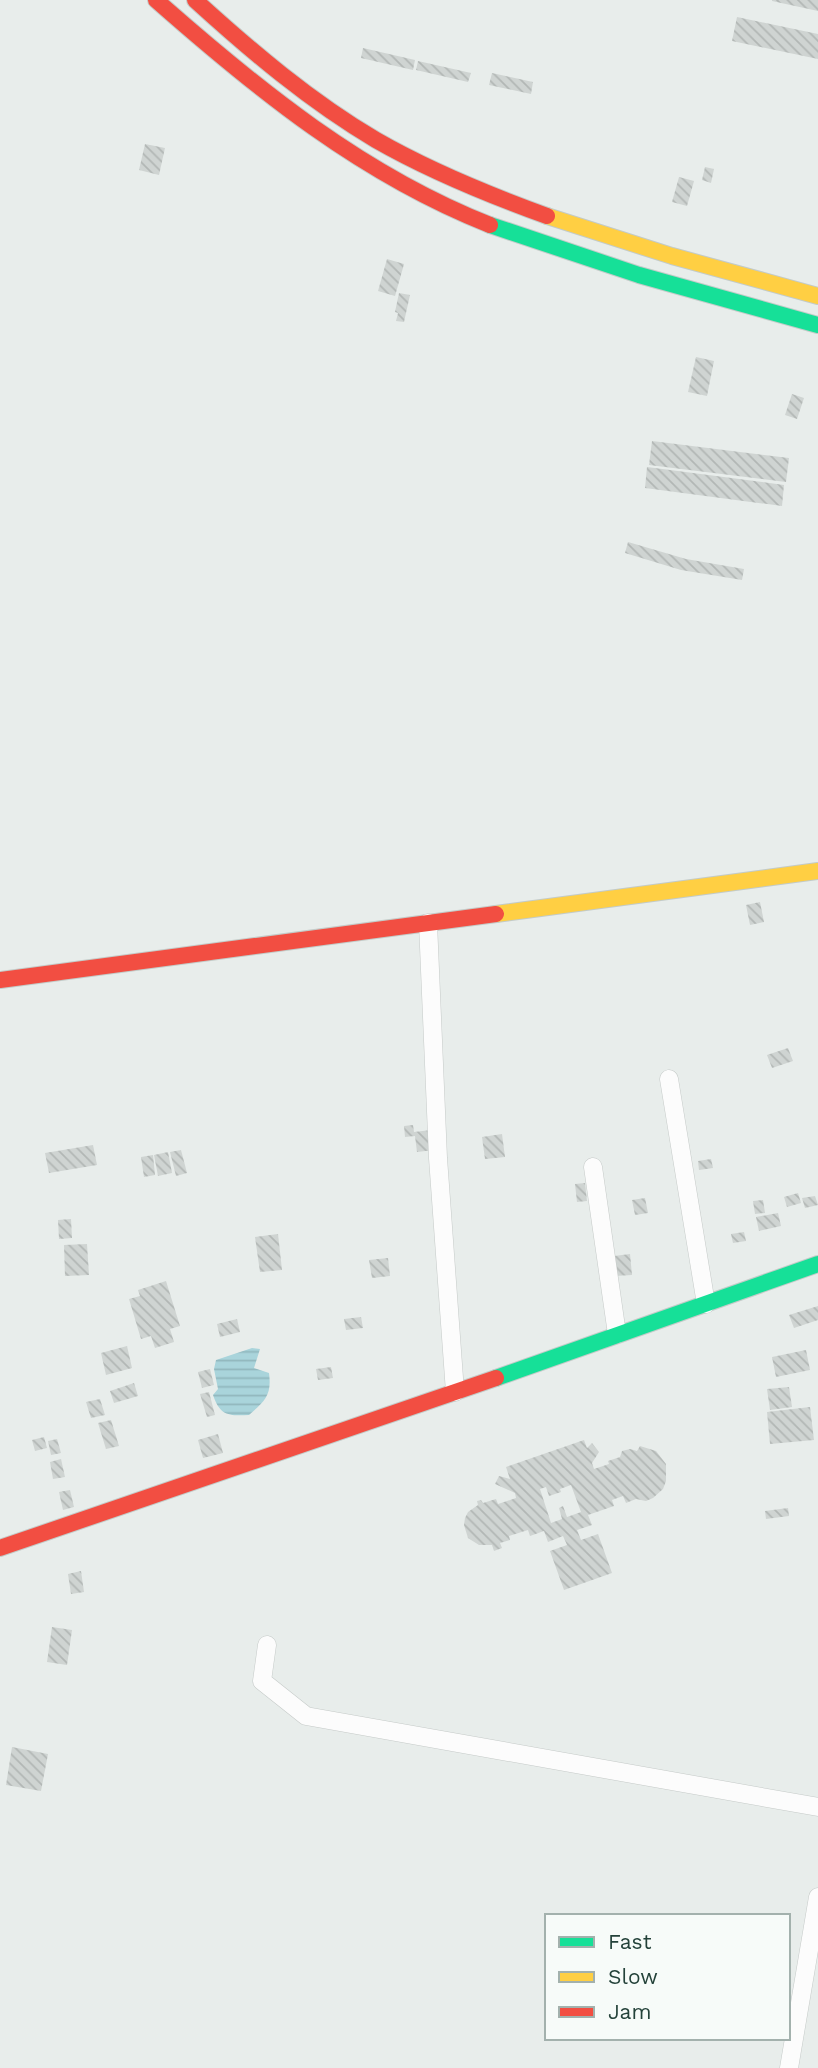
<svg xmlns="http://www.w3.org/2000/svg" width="818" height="2068" font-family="'Work Sans',sans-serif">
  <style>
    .water { fill: url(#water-rules) }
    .building { fill: url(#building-back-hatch); fill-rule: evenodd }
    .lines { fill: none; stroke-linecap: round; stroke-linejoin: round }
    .street-casing { stroke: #c5cac8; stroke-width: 19 }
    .fast-casing { stroke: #c3cbc8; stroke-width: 18 }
    .slow-casing { stroke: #c3cbc8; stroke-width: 18 }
    .jam-casing { stroke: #c3cbc8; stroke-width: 18 }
    .street { stroke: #fcfcfc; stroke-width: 18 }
    .fast { stroke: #16e098; stroke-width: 16 }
    .slow { stroke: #ffcf43; stroke-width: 16 }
    .jam { stroke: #f24e42; stroke-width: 16 }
  </style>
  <defs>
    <pattern id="water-rules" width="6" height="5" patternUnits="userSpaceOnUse" patternTransform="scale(1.75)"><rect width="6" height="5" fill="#a9d4db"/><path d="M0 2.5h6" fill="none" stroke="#91b7bd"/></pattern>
    <pattern id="building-back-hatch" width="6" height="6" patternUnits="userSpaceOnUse" patternTransform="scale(1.75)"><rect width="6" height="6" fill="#cfd4d2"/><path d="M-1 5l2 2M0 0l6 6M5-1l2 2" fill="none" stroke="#b2b7b5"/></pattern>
  </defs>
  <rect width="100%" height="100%" fill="#e8edeb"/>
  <path class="water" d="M 252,1348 L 260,1349 L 254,1368 L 269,1373 C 272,1395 265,1401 249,1415 C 229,1416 220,1416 213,1395 L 218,1389 L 214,1369 L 216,1360 Z"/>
  <g class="building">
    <polygon points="772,0 818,0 818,11 772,1"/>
    <polygon points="737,17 818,34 818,59 732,41"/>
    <polygon points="363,48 415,60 413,70 361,58"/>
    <polygon points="418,61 471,73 468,82 416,70"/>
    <polygon points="492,73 533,82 531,94 489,85"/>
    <polygon points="145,144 165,148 159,175 139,170"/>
    <polygon points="705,167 714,169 711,183 702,180"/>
    <polygon points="679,177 694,181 687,206 672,202"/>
    <polygon points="387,259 404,264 395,296 378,291"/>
    <polygon points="399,293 410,295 404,322 396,321 398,313 395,312"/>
    <polygon points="696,357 714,361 707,396 688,392"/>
    <polygon points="792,394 804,398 797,419 785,415"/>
    <polygon points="652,441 789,458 786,482 649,465"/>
    <polygon points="647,467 784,485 782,506 645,488"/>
    <polygon points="628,542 686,559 744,569 742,580 681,570 625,553"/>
    <polygon points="760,902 764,922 750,925 746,905"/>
    <polygon points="788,1048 793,1061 772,1068 767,1055"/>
    <polygon points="413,1125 414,1132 431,1130 434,1150 417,1152 415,1136 405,1137 404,1126"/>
    <polygon points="502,1134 505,1157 485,1159 482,1137"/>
    <polygon points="93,1145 97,1165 49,1173 45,1153"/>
    <polygon points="181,1150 187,1173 176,1176 170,1152"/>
    <polygon points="168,1152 172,1173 158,1176 154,1155"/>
    <polygon points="153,1155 155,1175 144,1177 141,1157"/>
    <polygon points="711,1159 713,1168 699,1170 698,1161"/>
    <polygon points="585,1183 587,1201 577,1202 575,1184"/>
    <polygon points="798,1193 801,1203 787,1207 784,1197"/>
    <polygon points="815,1196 818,1205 805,1208 802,1198"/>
    <polygon points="645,1198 648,1213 635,1215 632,1200"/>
    <polygon points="763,1200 765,1213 755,1214 753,1201"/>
    <polygon points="778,1213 781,1226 759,1231 756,1217"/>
    <polygon points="71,1219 72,1238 59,1239 58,1220"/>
    <polygon points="744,1232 746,1241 733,1243 731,1234"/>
    <polygon points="278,1234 282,1270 260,1272 255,1237"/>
    <polygon points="87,1244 89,1275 65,1276 64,1245"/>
    <polygon points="630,1254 632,1275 615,1276 614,1256"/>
    <polygon points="388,1258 390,1276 372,1278 369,1260"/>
    <polygon points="166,1281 180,1326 170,1329 174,1342 155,1348 151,1336 141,1339 129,1299 140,1296 138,1290"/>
    <polygon points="818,1306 818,1320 794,1328 789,1315"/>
    <polygon points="361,1317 363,1328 346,1330 344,1319"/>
    <polygon points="237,1319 240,1332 220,1337 217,1324"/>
    <polygon points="127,1346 132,1368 106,1375 101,1353"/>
    <polygon points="806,1350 810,1370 776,1377 772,1357"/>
    <polygon points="331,1367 333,1378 318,1380 316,1369"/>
    <polygon points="210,1369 214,1385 202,1388 198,1372"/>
    <polygon points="134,1383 138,1396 114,1403 110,1391"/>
    <polygon points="789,1387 792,1407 770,1410 767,1389"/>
    <polygon points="209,1392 215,1415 207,1417 200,1394"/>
    <polygon points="100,1399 105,1415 91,1418 86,1402"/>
    <polygon points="810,1407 814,1440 770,1444 767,1412"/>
    <polygon points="111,1420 119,1446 106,1449 98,1423"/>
    <polygon points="218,1434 223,1453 203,1458 198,1440"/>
    <polygon points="44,1437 47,1448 35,1451 32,1440"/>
    <polygon points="57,1439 61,1453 51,1455 48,1441"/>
    <path d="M 584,1440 L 587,1448 L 592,1443 L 599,1452 L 592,1463 L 594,1469 L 609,1464 L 608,1461 L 620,1457 L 622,1451 L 630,1449 L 637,1451 L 640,1446 L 656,1451 L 666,1464 L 666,1481 L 663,1489 L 653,1498 L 646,1501 L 636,1499 L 626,1503 L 623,1496 L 612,1500 L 614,1506 L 588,1515 L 592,1525 L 577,1530 L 581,1540 L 598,1534 L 612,1573 L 564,1590 L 550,1551 L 567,1545 L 563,1536 L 548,1542 L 544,1531 L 530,1536 L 528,1530 L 509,1536 L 510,1540 L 500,1543 L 502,1548 L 494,1551 L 492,1545 L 479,1545 L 468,1538 L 464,1525 L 465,1518 L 468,1512 L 478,1505 L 477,1501 L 481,1500 L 483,1503 L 496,1499 L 498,1504 L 516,1498 L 515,1493 L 495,1484 L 499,1476 L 510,1479 L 506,1467 ZM 571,1485 L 581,1512 L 567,1517 L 563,1506 L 559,1508 L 562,1519 L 551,1523 L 540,1489 L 546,1487 L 549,1496 L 561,1492 L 560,1489 Z"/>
    <polygon points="61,1459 65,1477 53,1479 50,1462"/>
    <polygon points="70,1490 74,1507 63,1510 59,1492"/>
    <polygon points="788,1508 789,1516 766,1519 765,1511"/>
    <polygon points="81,1571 84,1592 71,1594 68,1574"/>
    <polygon points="52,1627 72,1630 67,1665 47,1662"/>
    <polygon points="12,1747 48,1754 41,1791 6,1785"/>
  </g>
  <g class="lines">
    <defs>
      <g id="street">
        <polyline points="428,923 438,1158 455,1392"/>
        <polyline points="669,1079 706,1304"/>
        <polyline points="593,1167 617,1334"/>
        <polyline points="267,1645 262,1681 306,1716 818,1807"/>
        <polyline points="789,2068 818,1897"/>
      </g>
      <g id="fast">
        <polyline points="490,225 639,275 818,325"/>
        <polyline points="496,1378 818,1264"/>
      </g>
      <g id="slow">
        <polyline points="547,216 672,256 818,296"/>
        <polyline points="496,914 818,871"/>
      </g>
      <g id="jam">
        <path d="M 156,0 C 258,90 363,175 490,225"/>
        <path d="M 195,0 C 251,51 310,101 376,140 C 430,171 489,195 547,216"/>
        <polyline points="0,980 496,914"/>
        <polyline points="0,1548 496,1378"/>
      </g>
    </defs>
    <use href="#street" class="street-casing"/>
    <use href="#fast" class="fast-casing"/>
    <use href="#slow" class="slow-casing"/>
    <use href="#jam" class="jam-casing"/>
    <use href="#street" class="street"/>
    <use href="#fast" class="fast"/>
    <use href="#slow" class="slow"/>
    <use href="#jam" class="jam"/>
  </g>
  <rect x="545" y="1914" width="245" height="126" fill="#f7fbf9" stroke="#a3b1ad" stroke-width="2"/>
  <rect x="559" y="1937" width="35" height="10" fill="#16e098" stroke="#a3b1ad" stroke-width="2"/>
  <text x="608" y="1949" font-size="21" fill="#24423a">Fast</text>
  <rect x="559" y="1972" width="35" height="10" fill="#ffcf43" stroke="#a3b1ad" stroke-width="2"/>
  <text x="608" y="1984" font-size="21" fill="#24423a">Slow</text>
  <rect x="559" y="2007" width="35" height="10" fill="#f24e42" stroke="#a3b1ad" stroke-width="2"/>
  <text x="608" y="2019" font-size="21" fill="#24423a">Jam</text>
</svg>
